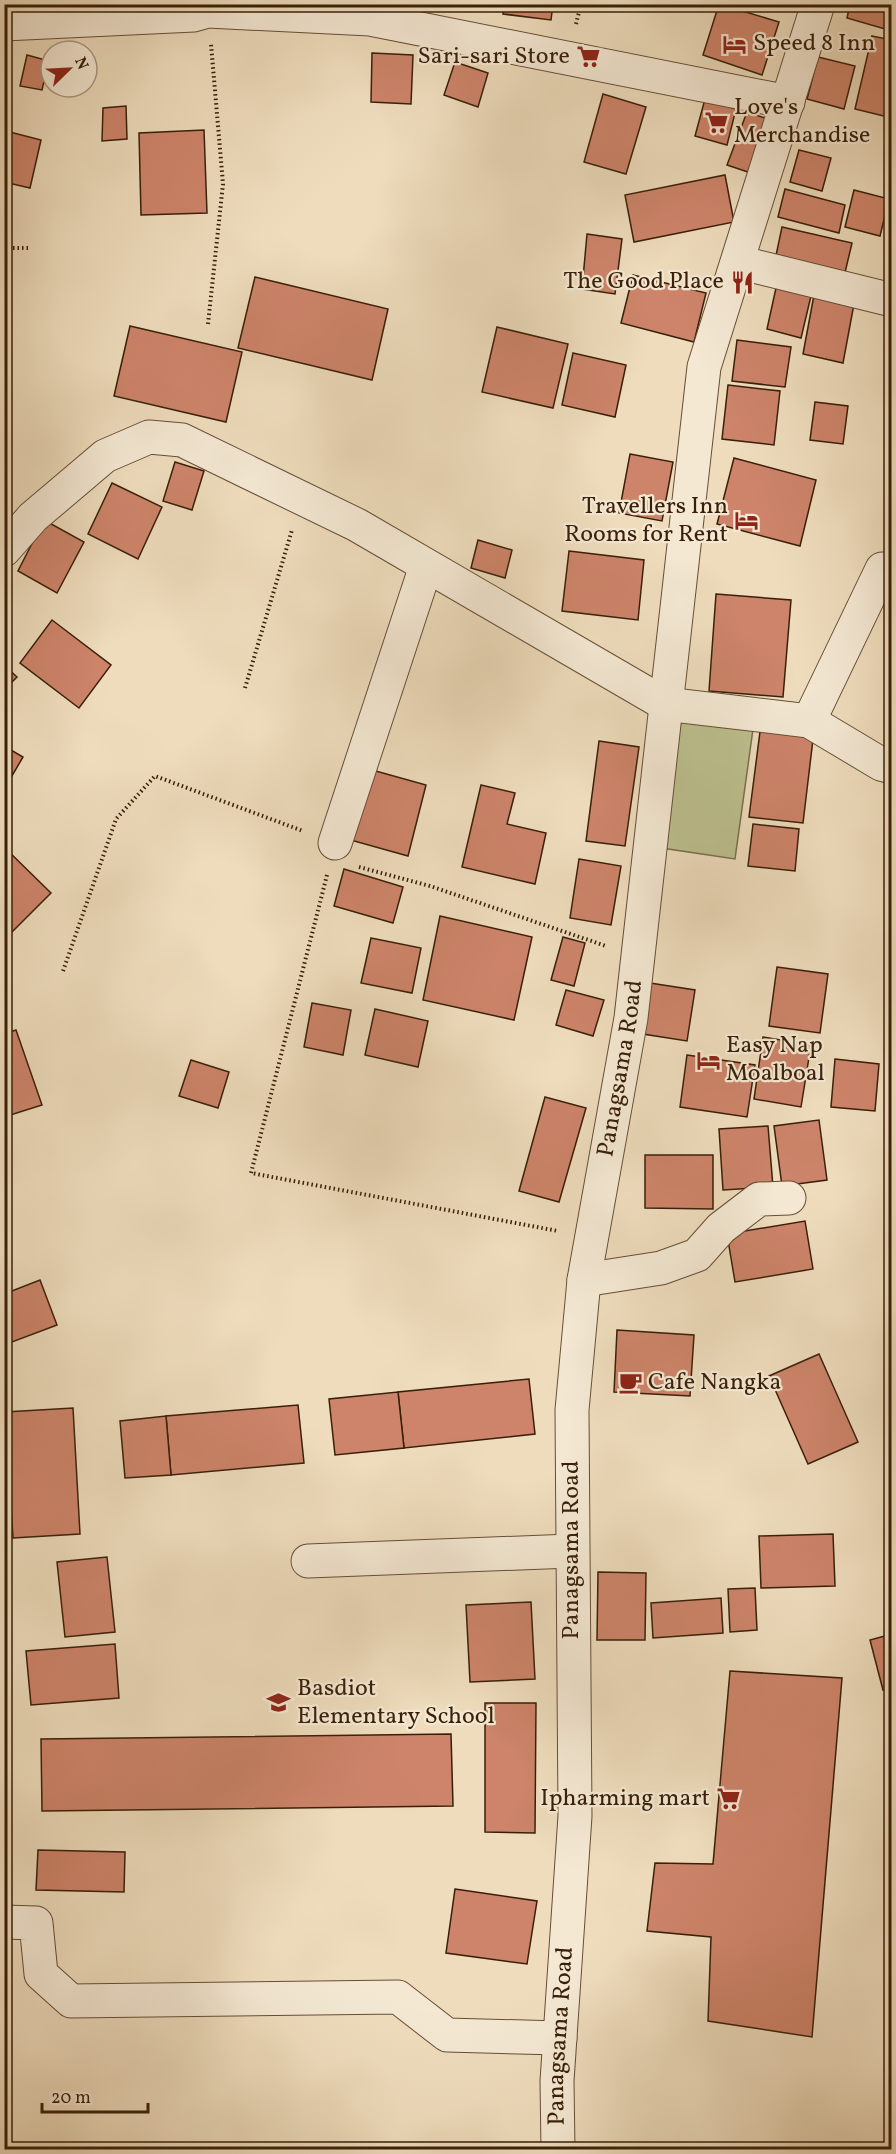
<svg xmlns="http://www.w3.org/2000/svg" width="896" height="2154" font-family="Vollkorn,serif">
<style>
.green{fill:#bcbf8e;stroke:#7a6f4c;stroke-width:1.5}
.building{fill:#cd846a;stroke:#391f09;stroke-width:1.5}
.lines{fill:none;stroke-linecap:round;stroke-linejoin:round}
.minor-casing{stroke:#664e36;stroke-width:35}
.path{stroke:#391f09;stroke-width:4;stroke-dasharray:1.5 3;stroke-linecap:butt}
.minor{stroke:#f4e8d3;stroke-width:33}
.labels{text-anchor:middle;dominant-baseline:central;stroke-width:4.5;stroke-linejoin:round;paint-order:stroke}
.poi-label{font-size:24px;fill:#391f09;stroke:#f4e8d3;text-anchor:start}
.street-label{font-size:24px;fill:#391f09;stroke:#f4e8d3}
</style>
<rect width="100%" height="100%" fill="#eedcbc"/>
<filter id="stains"><feTurbulence type="fractalNoise" baseFrequency=".00333" numOctaves="4"/><feColorMatrix values="0 0 0 0 .2 0 0 0 0 .09 0 0 0 0 .02 0 0 0 .5 -.17"/></filter>
<radialGradient id="worn" r=".72"><stop offset=".6" stop-color="#630" stop-opacity="0"/><stop offset="1" stop-color="#630" stop-opacity=".3"/></radialGradient>
<path class="green" d="M675,710L754,722L735,859L655,847Z"/>
<g class="building">
<path d="M504,4H553L551,20L503,14Z"/>
<path d="M719,4L779,22L762,75L703,55Z"/>
<path d="M850,4H892V31L847,18Z"/>
<path d="M872,36L892,40V118L855,109Z"/>
<path d="M372,53L413,55L411,104L371,102Z"/>
<path d="M27,55L49,61L42,90L20,86Z"/>
<path d="M818,57L855,66L844,109L807,99Z"/>
<path d="M455,62L488,73L478,107L444,95Z"/>
<path d="M603,94L646,107L626,174L584,162Z"/>
<path d="M705,99L736,109L727,145L695,136Z"/>
<path d="M126,106L127,139L102,141L103,108Z"/>
<path d="M747,112L768,119L748,172L727,165Z"/>
<path d="M204,130L207,213L141,215L139,133Z"/>
<path d="M6,131L41,140L30,188L4,182Z"/>
<path d="M799,150L831,158L822,191L790,182Z"/>
<path d="M725,175L734,222L634,242L625,195Z"/>
<path d="M785,189L845,205L839,233L778,217Z"/>
<path d="M854,190L889,199L880,236L845,227Z"/>
<path d="M782,227L852,243L843,281L774,265Z"/>
<path d="M587,234L622,239L615,294L582,289Z"/>
<path d="M633,275L706,293L694,342L621,323Z"/>
<path d="M255,277L388,309L372,380L238,348Z"/>
<path d="M776,288L811,296L801,338L767,329Z"/>
<path d="M814,295L854,304L843,363L803,354Z"/>
<path d="M130,326L242,352L226,422L114,396Z"/>
<path d="M497,327L568,344L553,408L482,392Z"/>
<path d="M737,340L791,347L785,387L732,381Z"/>
<path d="M573,353L626,365L615,417L562,405Z"/>
<path d="M728,385L780,391L774,445L722,439Z"/>
<path d="M815,402L848,406L843,444L810,440Z"/>
<path d="M630,454L673,462L662,521L619,513Z"/>
<path d="M734,458L816,480L800,546L717,524Z"/>
<path d="M175,462L204,471L192,510L163,501Z"/>
<path d="M112,483L162,507L138,559L88,534Z"/>
<path d="M44,520L84,542L57,593L18,571Z"/>
<path d="M478,540L512,550L505,578L471,568Z"/>
<path d="M569,551L644,560L638,620L562,611Z"/>
<path d="M716,594L791,600L783,697L709,691Z"/>
<path d="M52,620L111,665L79,708L20,663Z"/>
<path d="M4,665L17,677L4,690Z"/>
<path d="M761,724L814,731L803,823L749,817Z"/>
<path d="M599,741L639,747L625,846L586,841Z"/>
<path d="M4,746L23,757L9,781L4,779Z"/>
<path d="M365,768L426,785L408,856L347,839Z"/>
<path d="M481,785L515,793L507,824L546,833L535,884L462,867Z"/>
<path d="M753,824L799,829L795,871L748,866Z"/>
<path d="M4,847L51,893L4,940Z"/>
<path d="M579,859L621,866L611,925L570,918Z"/>
<path d="M344,869L403,887L393,923L334,906Z"/>
<path d="M440,916L532,937L514,1020L423,1000Z"/>
<path d="M563,937L585,943L574,986L551,980Z"/>
<path d="M371,938L421,948L412,993L361,983Z"/>
<path d="M777,967L828,974L820,1033L769,1026Z"/>
<path d="M650,983L695,990L687,1041L643,1034Z"/>
<path d="M566,990L604,1000L593,1036L556,1025Z"/>
<path d="M312,1003L351,1010L343,1055L304,1047Z"/>
<path d="M375,1009L428,1021L418,1067L365,1055Z"/>
<path d="M16,1030L42,1105L4,1117V1034Z"/>
<path d="M763,1037L811,1045L801,1107L754,1099Z"/>
<path d="M687,1055L755,1065L747,1117L680,1107Z"/>
<path d="M835,1059L879,1064L875,1111L831,1107Z"/>
<path d="M191,1060L229,1072L218,1108L179,1096Z"/>
<path d="M545,1097L586,1108L559,1202L519,1191Z"/>
<path d="M819,1120L827,1180L782,1186L774,1126Z"/>
<path d="M768,1126L773,1187L723,1190L719,1129Z"/>
<path d="M645,1155H713V1209L645,1208Z"/>
<path d="M805,1221L813,1269L735,1282L727,1234Z"/>
<path d="M40,1280L57,1325L4,1345V1294Z"/>
<path d="M617,1330L694,1335L690,1396L614,1392Z"/>
<path d="M819,1354L858,1442L808,1464L769,1376Z"/>
<path d="M529,1379L535,1434L404,1448L398,1392Z"/>
<path d="M398,1392L404,1448L335,1455L329,1399Z"/>
<path d="M298,1405L304,1463L171,1475L166,1416Z"/>
<path d="M73,1408L80,1534L13,1538L5,1412Z"/>
<path d="M166,1416L171,1475L125,1478L120,1421Z"/>
<path d="M833,1534L835,1586L761,1588L759,1536Z"/>
<path d="M107,1557L115,1632L65,1637L57,1562Z"/>
<path d="M598,1572L646,1573L645,1640H597Z"/>
<path d="M755,1588L757,1630L730,1632L728,1589Z"/>
<path d="M721,1598L723,1633L653,1638L651,1603Z"/>
<path d="M531,1602L535,1679L470,1682L466,1605Z"/>
<path d="M892,1634V1688L883,1690L870,1640Z"/>
<path d="M115,1644L119,1698L31,1705L26,1651Z"/>
<path d="M730,1671L842,1678L812,2037L708,2021L711,1937L647,1931L655,1863L713,1864Z"/>
<path d="M485,1703H536L535,1833L485,1832Z"/>
<path d="M451,1734L453,1806L42,1811L41,1739Z"/>
<path d="M38,1850L125,1852L124,1892L36,1890Z"/>
<path d="M455,1889L537,1901L527,1964L446,1953Z"/>
<path d="M517,2145V2150H432V2146Z"/>
</g>
<g class="lines">
<defs>
<g id="minor">
<path d="M4,24L194,15L208,11L370,19L788,102"/>
<path d="M738,262L892,300"/>
<path d="M4,550L33,517L105,456L149,437L182,440L357,525L665,704L809,721L881,764L892,767"/>
<path d="M809,721L882,569"/>
<path d="M335,843L426,566"/>
<path d="M584,1280L661,1268L697,1255L721,1228L759,1199L789,1198"/>
<path d="M308,1561L571,1551"/>
<path d="M4,1922L36,1923L41,1974L71,2001L398,1997L447,2035L560,2038"/>
<path id="s1" d="M558,2150L557,2081L575,1816L572,1410L584,1280L631,1018L704,367L818,4"/>
</g>
</defs>
<use href="#minor" class="minor-casing"/>
<g class="path">
<path d="M576,24L581,4"/>
<path d="M4,248H28"/>
<path d="M208,324L223,184L211,44"/>
<path d="M245,688L292,530"/>
<path d="M359,867L430,886L606,946"/>
<path d="M327,875L251,1173L558,1231"/>
<path d="M63,971L116,819L155,776L303,831"/>
</g>
<use href="#minor" class="minor"/>
</g>
<defs>
<symbol id="hotel-bare" viewBox="-9 -9 18 18"><path d="M-6-4.5h1.5V1H6V5H4.5V3h-9V5H-6ZM-4 0a1.8 1.8 0 1 1 3.6 0ZM.5 0V-2.5h3Q6-2.5 6 0Z" fill="#8f2418" stroke="#f4e8d3" stroke-width="2.5" paint-order="stroke"/></symbol>
<symbol id="supermarket-bare" viewBox="-9 -9 18 18"><path d="M-6-5.5h2.5l.6 2H6L4.5 2H-2.5L-4.4-4H-6ZM-1.5 3.2a1.3 1.3 0 1 0 .1 0ZM3 3.2a1.3 1.3 0 1 0 .1 0Z" fill="#8f2418" stroke="#f4e8d3" stroke-width="2.5" paint-order="stroke"/></symbol>
<symbol id="restaurant-bare" viewBox="-9 -9 18 18"><path d="M-5-6h1v4h1v-4h1v4h1v-4h1v5L-1.5 .5V6h-2V.5L-5-1ZM5-6V6H3V1.5H1.5Q1.5-4 5-6Z" fill="#8f2418" stroke="#f4e8d3" stroke-width="2.5" paint-order="stroke"/></symbol>
<symbol id="cafe-bare" viewBox="-9 -9 18 18"><path d="M-5.5-4.5H6V0H3Q3 3.5 0 3.5H-2.5Q-5.5 3.5-5.5 0ZM3-3.2v2h1.7v-2ZM-6 4.5H4V6H-6Z" fill="#8f2418" stroke="#f4e8d3" stroke-width="2.5" paint-order="stroke"/></symbol>
<symbol id="school-bare" viewBox="-9 -9 18 18"><path d="M0-5L7-2L0 1L-7-2ZM-4 1L0 2.5L4 1V4Q0 6-4 4Z" fill="#8f2418" stroke="#f4e8d3" stroke-width="2.5" paint-order="stroke"/></symbol>
</defs>
<g fill-rule="evenodd">
<use href="#hotel-bare" x="718" y="28" width="33" height="33"/>
<use href="#supermarket-bare" x="572" y="40" width="33" height="33"/>
<use href="#supermarket-bare" x="700" y="106" width="33" height="33"/>
<use href="#restaurant-bare" x="726" y="266" width="33" height="33"/>
<use href="#hotel-bare" x="730" y="504" width="33" height="33"/>
<use href="#hotel-bare" x="692" y="1044" width="33" height="33"/>
<use href="#cafe-bare" x="614" y="1366" width="33" height="33"/>
<use href="#school-bare" x="262" y="1686" width="33" height="33"/>
<use href="#supermarket-bare" x="712" y="1782" width="33" height="33"/>
</g>
<g class="labels">
<g class="poi-label">
<text x="753" y="44">Speed 8 Inn</text>
<text x="570" y="57" text-anchor="end">Sari-sari Store</text>
<text x="734" y="108">Love's<tspan x="734" dy="28">Merchandise</tspan></text>
<text x="724" y="282" text-anchor="end">The Good Place</text>
<text x="728" y="507" text-anchor="end">Travellers Inn<tspan x="728" dy="28">Rooms for Rent</tspan></text>
<text x="726" y="1046">Easy Nap<tspan x="726" dy="28">Moalboal</tspan></text>
<text x="648" y="1383">Cafe Nangka</text>
<text x="297" y="1689">Basdiot<tspan x="297" dy="28">Elementary School</tspan></text>
<text x="710" y="1799" text-anchor="end">Ipharming mart</text>
</g>
<g class="street-label">
<text stroke="none"><textPath href="#s1" startOffset="1086">Panagsama Road</textPath></text>
<text transform="translate(572 1550) rotate(-90)">Panagsama Road</text>
<text stroke="none"><textPath href="#s1" startOffset="114">Panagsama Road</textPath></text>
</g>
</g>
<rect width="896" height="2154" fill="none" stroke="#eedcbc" stroke-width="24"/>
<rect x="6" y="6" width="884" height="2142" fill="none" stroke="#391f09" stroke-width="3"/>
<rect x="12" y="12" width="872" height="2130" fill="none" stroke="#391f09" stroke-width="1.5"/>
<g transform="translate(69 69) rotate(66)"><circle r="28" fill="#f4e8d3" stroke="#a99882" stroke-width="1.5"/>
<path d="M0-4.5L10 22L0 15L-10 22Z" fill="#8f2418"/>
<text y="-9" font-size="16" font-weight="bold" text-anchor="middle" fill="#391f09">N</text>
</g>
<path d="M42 2103v9h106v-9" fill="none" stroke="#391f09" stroke-width="3"/>
<text x="51" y="2103" font-size="18" fill="#391f09" stroke="#f4e8d3" stroke-width="4.5" paint-order="stroke">20 m</text>
<rect width="100%" height="100%" filter="url(#stains)"/>
<rect width="100%" height="100%" fill="url(#worn)"/>
</svg>
